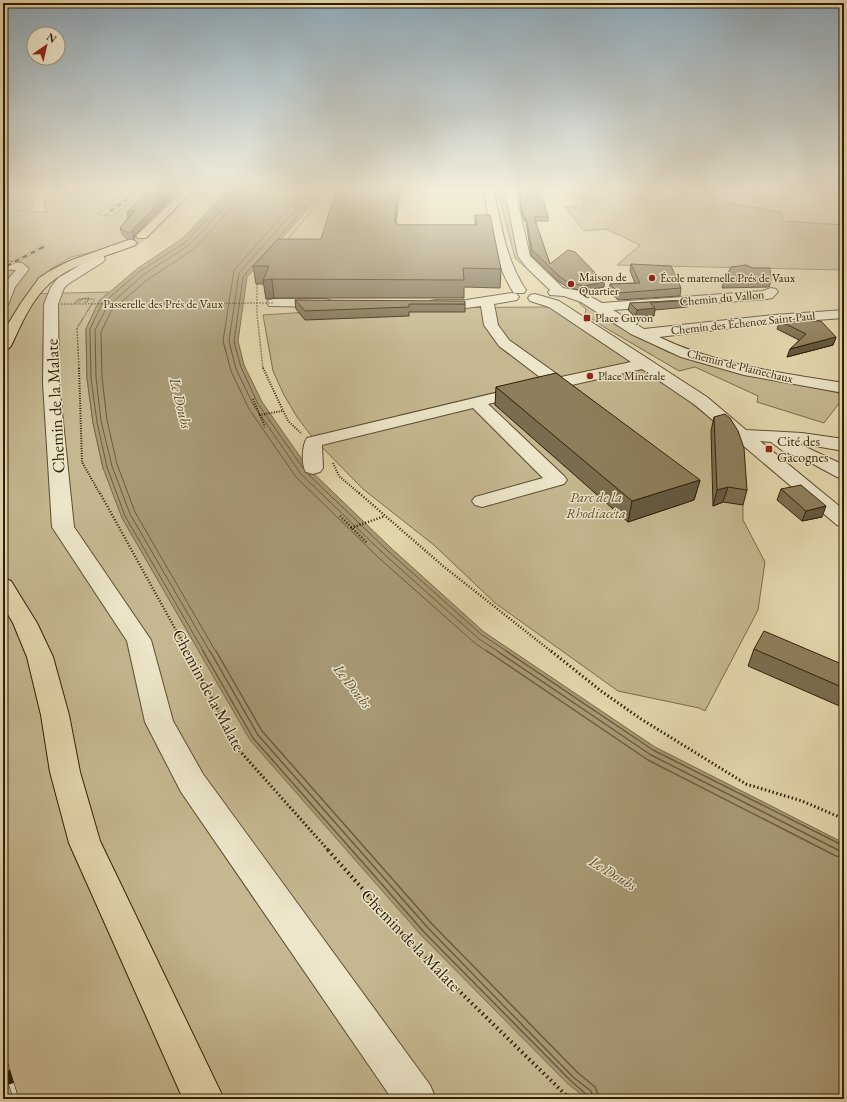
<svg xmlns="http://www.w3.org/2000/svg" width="847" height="1102" font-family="'EB Garamond',serif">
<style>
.green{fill:#c5b890;stroke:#7a6b4a}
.water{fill:#a79974;stroke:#776848}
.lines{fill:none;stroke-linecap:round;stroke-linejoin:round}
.shore-far1{stroke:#6c5c3c;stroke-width:1}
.shore{stroke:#6c5c3c;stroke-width:1.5}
.major-tunnel{stroke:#c0b38b;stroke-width:12;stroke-dasharray:12 5.5;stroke-linecap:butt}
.minor-casing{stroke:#5d4c2f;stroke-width:2}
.major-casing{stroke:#301e05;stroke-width:2}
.path-far4{stroke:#301e05;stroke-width:1.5;stroke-dasharray:0.5 1;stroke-linecap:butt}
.path-far3{stroke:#301e05;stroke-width:2;stroke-dasharray:1 1.5;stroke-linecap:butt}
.path-far2{stroke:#301e05;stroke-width:2.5;stroke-dasharray:1 2;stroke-linecap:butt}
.path-far1{stroke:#301e05;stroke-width:3;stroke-dasharray:1.5 2.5;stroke-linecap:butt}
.path{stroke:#301e05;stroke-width:4;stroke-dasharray:1.5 3.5;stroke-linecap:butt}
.minor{fill:#ede6ca;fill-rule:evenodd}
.major{fill:#e4d8ad;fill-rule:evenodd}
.rail-far1-casing{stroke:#301e05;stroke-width:2.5}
.rail-casing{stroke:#301e05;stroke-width:6}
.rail-far1{stroke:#ede6ca;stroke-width:1.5;stroke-dasharray:4.5;stroke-linecap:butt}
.rail{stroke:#ede6ca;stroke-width:5;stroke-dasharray:14;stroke-linecap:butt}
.path-bridge{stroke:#301e05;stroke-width:1.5;stroke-dasharray:0.5 1;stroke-linecap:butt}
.wall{fill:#7a6d4f;stroke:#301e05}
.shaded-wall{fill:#635940;stroke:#301e05}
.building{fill:#8e7f5c;stroke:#301e05}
.poi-dot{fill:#8f2418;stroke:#ede6ca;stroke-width:1.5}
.labels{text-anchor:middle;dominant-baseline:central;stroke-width:3;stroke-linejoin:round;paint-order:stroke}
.far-poi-label{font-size:12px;fill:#301e05;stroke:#ede6ca;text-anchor:start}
.far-street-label{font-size:12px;fill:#301e05;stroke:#ede6ca}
.poi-label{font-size:14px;fill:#301e05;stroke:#ede6ca;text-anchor:start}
.park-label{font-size:14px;font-style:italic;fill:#5d4c2f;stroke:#ede6ca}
.water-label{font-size:15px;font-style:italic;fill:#5a492c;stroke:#ede6ca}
.near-street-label{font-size:17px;fill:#301e05;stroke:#ede6ca}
</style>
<rect width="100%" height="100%" fill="#e4d8ad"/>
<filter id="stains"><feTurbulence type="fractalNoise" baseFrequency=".005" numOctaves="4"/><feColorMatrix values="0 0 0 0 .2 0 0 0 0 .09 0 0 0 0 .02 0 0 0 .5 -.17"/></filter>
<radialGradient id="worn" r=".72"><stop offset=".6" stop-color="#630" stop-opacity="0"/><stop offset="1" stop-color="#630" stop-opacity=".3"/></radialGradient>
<g class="green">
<path d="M3,191H39L35,195L36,197L29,212H48L44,208L46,193L47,191H134L124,200L98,214L111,216L143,194L153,193L126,220L127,227L134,238L133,240L99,251L71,257L52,268L27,294L109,292L99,301L86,329L87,378L93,423L103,468L590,1099H3Z"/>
<path d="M498,191H508L506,198L518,251L526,268L515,258Z"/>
<path d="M568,191H718L707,192L727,203L781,212L783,221L844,225V270L617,265L640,245L606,229L584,231L565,207L583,206V199L580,194Z"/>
<path d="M585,302L593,307L610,322L668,352L729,370L844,394V397L824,423L757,402L758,396L695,367L679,371L604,327L585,314L586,309L579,303Z"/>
<path d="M550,307L686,399L722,428L743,505V520L765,562L758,610L705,711L699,708L618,691L495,603L434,545L363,489L313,438L297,417L284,395L273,371L263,315L369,308Z"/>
</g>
<path class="water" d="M227,191H324L247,277L238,341L244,365L262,402L308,468L391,548L484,632L655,747L844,843V1099H587L567,1083L421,935L250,740L122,518L103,468L93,423L87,378L86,329L99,301L138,268L183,238Z"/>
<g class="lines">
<g class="shore-far1">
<path d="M305,191L234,270L223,341L231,371L249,409L296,477L380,559L476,644L488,652"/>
<path d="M312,191L239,273L229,341L236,369L254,406L301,474L385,555L479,639L499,652"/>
<path d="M278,238L319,191"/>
<path d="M252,266L243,277L234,342L241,367L258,404L303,468"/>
<path d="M308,474L388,551L482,635L508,652"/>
<path d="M204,652L125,516L107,467L97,422L91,378L90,329L102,304L140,271L186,242L229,195L230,191"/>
<path d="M210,652L130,514L112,466L101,421L96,377L95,330L107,307L143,275L189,245L233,198L235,191"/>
<path d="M216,652L135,512L117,464L107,420L102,377L101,332L111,311L147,280L194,249L237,202L241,191"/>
</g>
<g class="shore">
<path d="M203,651L253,738L424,932L570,1080L587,1095L589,1099"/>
<path d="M210,651L258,735L428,928L573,1077L591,1091L594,1099"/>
<path d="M216,651L262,731L432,924L577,1072L595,1087L600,1099"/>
<path d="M487,651L648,760L836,856L844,857"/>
<path d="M497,651L651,755L838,850L844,851"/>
<path d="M506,651L653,750L844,846"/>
</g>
<path class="major-tunnel" d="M131,243L142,236"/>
<defs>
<g id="minor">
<path d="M484,191H494C501,224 506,261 526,290L524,293H514C494,264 490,225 484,191Z"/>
<path d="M507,191H517L516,195L530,256L563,288L580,291L602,303L763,291L771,288L776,289L778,292L772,298L767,299L613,310L644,329L774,315L844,310V318L774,323L659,337C717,365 781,373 844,383V393L744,375L681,357L631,334L581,302L564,296L550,295L548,292L550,290L527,268L518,256L506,195Z"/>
<path d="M98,252L102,253L105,259L103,262L68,284L64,288L58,304L59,383L74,527L151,640L173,721L203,774L430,1085L436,1099H392L181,792L145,722L127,641L52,527L43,383L44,304L51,287L58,278L92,258L94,253Z"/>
<path d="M3,261L22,263L29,269L15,287L8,305L3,306V285L16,270L3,269Z"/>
<path d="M512,293L517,294L519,297L517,300L494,304L498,325L509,340L561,377L631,362L549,307L530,301L528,298L530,295L535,294L559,301L707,397L746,430L802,433L844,439V451L797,443L844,465V479L837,477L813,464L783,451L771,442L760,441L844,510V527L837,525L695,405L642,369L488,404L564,476L567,480L564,484L482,507L475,505L472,501L475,497L543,478L473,408L322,445L323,468L320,472L313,474L306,472C301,465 302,445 307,438L545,381L499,346L484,325L481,306L466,308H435L430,307L428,304L430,301L435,300H466Z"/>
<path d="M274,299H325L330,300L332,303L330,306L325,307L269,306L267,303L269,300Z"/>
</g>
<g id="major">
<path d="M183,191H193L146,238H138L136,236L138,234Z"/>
<path d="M131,239L135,241L137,243L135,245C107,257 72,263 49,284C31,300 21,325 11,346L8,349L3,351V332L21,303L39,278L48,272L69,261Z"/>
<path d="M3,578L11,581L37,623L53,657L69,715L80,772L100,841L224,1099H183L69,843L50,772L41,715L27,657L13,623L3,606Z"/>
</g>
</defs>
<use href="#minor" class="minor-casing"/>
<use href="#major" class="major-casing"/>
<g class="path-far4">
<path d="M3,193L28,195L30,197L28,200"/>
<path d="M29,200L36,191"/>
<path d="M3,209L18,210L23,212"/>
<path d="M287,240L328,191"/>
<path d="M257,281V314L263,369"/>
<path d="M79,302L82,299H94"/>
<path d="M79,369L77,328L95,299"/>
</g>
<g class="path-far3">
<path d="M79,368L82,462L100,494"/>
<path d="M263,368L288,421L302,434"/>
<path d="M253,399L265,427"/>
<path d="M259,415L282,411"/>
<path d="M333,463L339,476L360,494"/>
</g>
<g class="path-far2">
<path d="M100,493L188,652"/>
<path d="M359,493L443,566L552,652"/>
<path d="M340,516L367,543"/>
<path d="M351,528L385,516"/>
</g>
<g class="path-far1">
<path d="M187,651L239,750L329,851"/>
<path d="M551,651L601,691L641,719L746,784L802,801L844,819"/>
</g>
<path class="path" d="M328,850L414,947L570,1099"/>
<use href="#minor" class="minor"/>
<use href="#major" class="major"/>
<defs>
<g id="rail-far1">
<path d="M106,214L140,191"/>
<path d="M3,268L43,247"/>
</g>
<path id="rail" d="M3,1057L16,1099"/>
</defs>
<use href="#rail-far1" class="rail-far1-casing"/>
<use href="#rail" class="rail-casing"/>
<use href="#rail-far1" class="rail-far1"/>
<use href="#rail" class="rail"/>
<g class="path-bridge">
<path d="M75,303L79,299L89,298L87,302H84"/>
<path d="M61,304L274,303"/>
</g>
</g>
<g class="wall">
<path d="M150,191H179L135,235L134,239H127L122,234L120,228Z"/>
<path d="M520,191L548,217V221H535L550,264L604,282V287L583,291L567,287L558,281L531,255L526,221H524L521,210L519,195Z"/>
<path d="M831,191H844V200L836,199Z"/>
<path d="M475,215L501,269L500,288L464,287V298H274L266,299L264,284H256L253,266L321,239L396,222L397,225H475Z"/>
<path d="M631,264L681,288L680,296L618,300L609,291L610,284L635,283L630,271Z"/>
<path d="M771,280L769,287L722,288L724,281Z"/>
<path d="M295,300L465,304V312H409V316L305,320L296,309Z"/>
<path d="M689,300L687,307L655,310L654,316L635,317L628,310L630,303Z"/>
<path d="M780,321L836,337L833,345L787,357L799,340L777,329Z"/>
<path d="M496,387L700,480L694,500L628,522L495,405Z"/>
<path d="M714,417L747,490L743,505L723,502L713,506L711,431Z"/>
<path d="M781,489L822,517L802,521L777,500Z"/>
<path d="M754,649L844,665V708L748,666Z"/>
</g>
<g class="shaded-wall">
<path d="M172,191H179L135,235L134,239L132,232L134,228Z"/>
<path d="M398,191H400L394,239V222Z"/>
<path d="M135,211L128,218L127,212Z"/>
<path d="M272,279L274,298L266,299L263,280Z"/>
<path d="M604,282V287L583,291L584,286Z"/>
<path d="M655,308L654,316L635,317L637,310Z"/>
<path d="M836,337L833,345L787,357L790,349Z"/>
<path d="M700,480L694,500L628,522L632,501Z"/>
<path d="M728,487L723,502L713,506L717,490Z"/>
<path d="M826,506L822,517L802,521L806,511Z"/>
</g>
<g class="building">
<path d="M150,191H172L134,228L132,232H126L120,228L135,211L127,212Z"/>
<path d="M336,191H398L394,222H397V225H477L475,215H490L501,269L463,268L464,280L272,279L263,280L269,266H253L278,239H321Z"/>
<path d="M520,191H539L542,196L548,217H534L550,264L568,250L575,252L604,282L584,286L567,282L559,276L532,250L526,217H524L521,206Z"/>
<path d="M836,191H844V194H837Z"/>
<path d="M631,264L671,266L681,288L619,293L610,284L640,283Z"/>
<path d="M746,265L753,268H770L771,280L724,281L731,267Z"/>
<path d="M295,300L465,301V304H409V307L305,311Z"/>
<path d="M689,300L650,303L655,308L637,310L630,303Z"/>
<path d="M780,321H821L836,337L790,349L806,334Z"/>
<path d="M556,373L700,480L632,501L496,387Z"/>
<path d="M725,414L730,418L738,431L744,448L747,490L728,487L717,490L714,417Z"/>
<path d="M801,485L826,506L806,511L781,489Z"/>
<path d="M764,631L844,665V688L754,649Z"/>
</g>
<linearGradient id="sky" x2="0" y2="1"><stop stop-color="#8ea9ba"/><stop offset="0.55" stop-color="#f3edda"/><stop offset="1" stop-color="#f3edda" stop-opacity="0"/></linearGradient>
<rect width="847" height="345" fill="url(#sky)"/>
<g class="poi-dot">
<circle cx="652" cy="278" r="4"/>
<circle cx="571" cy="284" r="4"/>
<rect x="583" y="314" width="8" height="8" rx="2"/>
<circle cx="590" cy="376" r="4"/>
<rect x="765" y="445" width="8" height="8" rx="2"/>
</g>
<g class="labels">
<g class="far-poi-label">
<text x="579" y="277">Maison de<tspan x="579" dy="14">Quartier</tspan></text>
<text x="660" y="278">École maternelle Prés de Vaux</text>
<text x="595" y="318">Place Guyon</text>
<text x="598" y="376">Place Minérale</text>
</g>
<g class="far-street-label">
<text transform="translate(722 298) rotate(-5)">Chemin du Vallon</text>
<text x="163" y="304">Passerelle des Prés de Vaux</text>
<text transform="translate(743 323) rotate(-6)">Chemin des Échenoz Saint-Paul</text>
<text transform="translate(740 366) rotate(14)">Chemin de Plainechaux</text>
</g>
<g class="poi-label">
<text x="777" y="441">Cité des<tspan x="777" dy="16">Gacognes</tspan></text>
</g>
<g class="park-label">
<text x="596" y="497">Parc de la<tspan x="596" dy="16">Rhodiacéta</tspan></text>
</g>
<g class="water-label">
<text transform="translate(181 403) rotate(76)">Le Doubs</text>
<text transform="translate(353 686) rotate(52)">Le Doubs</text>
<text transform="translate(613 873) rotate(31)">Le Doubs</text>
</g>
<g class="near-street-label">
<text transform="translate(55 406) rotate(-93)">Chemin de la Malate</text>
<text transform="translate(209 690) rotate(62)">Chemin de la Malate</text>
<text transform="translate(411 940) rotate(46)">Chemin de la Malate</text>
</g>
</g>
<rect width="847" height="1102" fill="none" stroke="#e4d8ad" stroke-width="16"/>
<rect x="4" y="4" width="839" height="1094" fill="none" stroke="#301e05" stroke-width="2"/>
<rect x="8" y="8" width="831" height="1086" fill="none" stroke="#301e05"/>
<g transform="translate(46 46) rotate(34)"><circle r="19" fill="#ede6ca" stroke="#a1967b"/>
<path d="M0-3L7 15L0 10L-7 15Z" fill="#8f2418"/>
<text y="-6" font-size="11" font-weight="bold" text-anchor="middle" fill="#301e05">N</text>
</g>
<rect width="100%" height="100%" filter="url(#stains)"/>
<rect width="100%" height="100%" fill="url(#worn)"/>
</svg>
